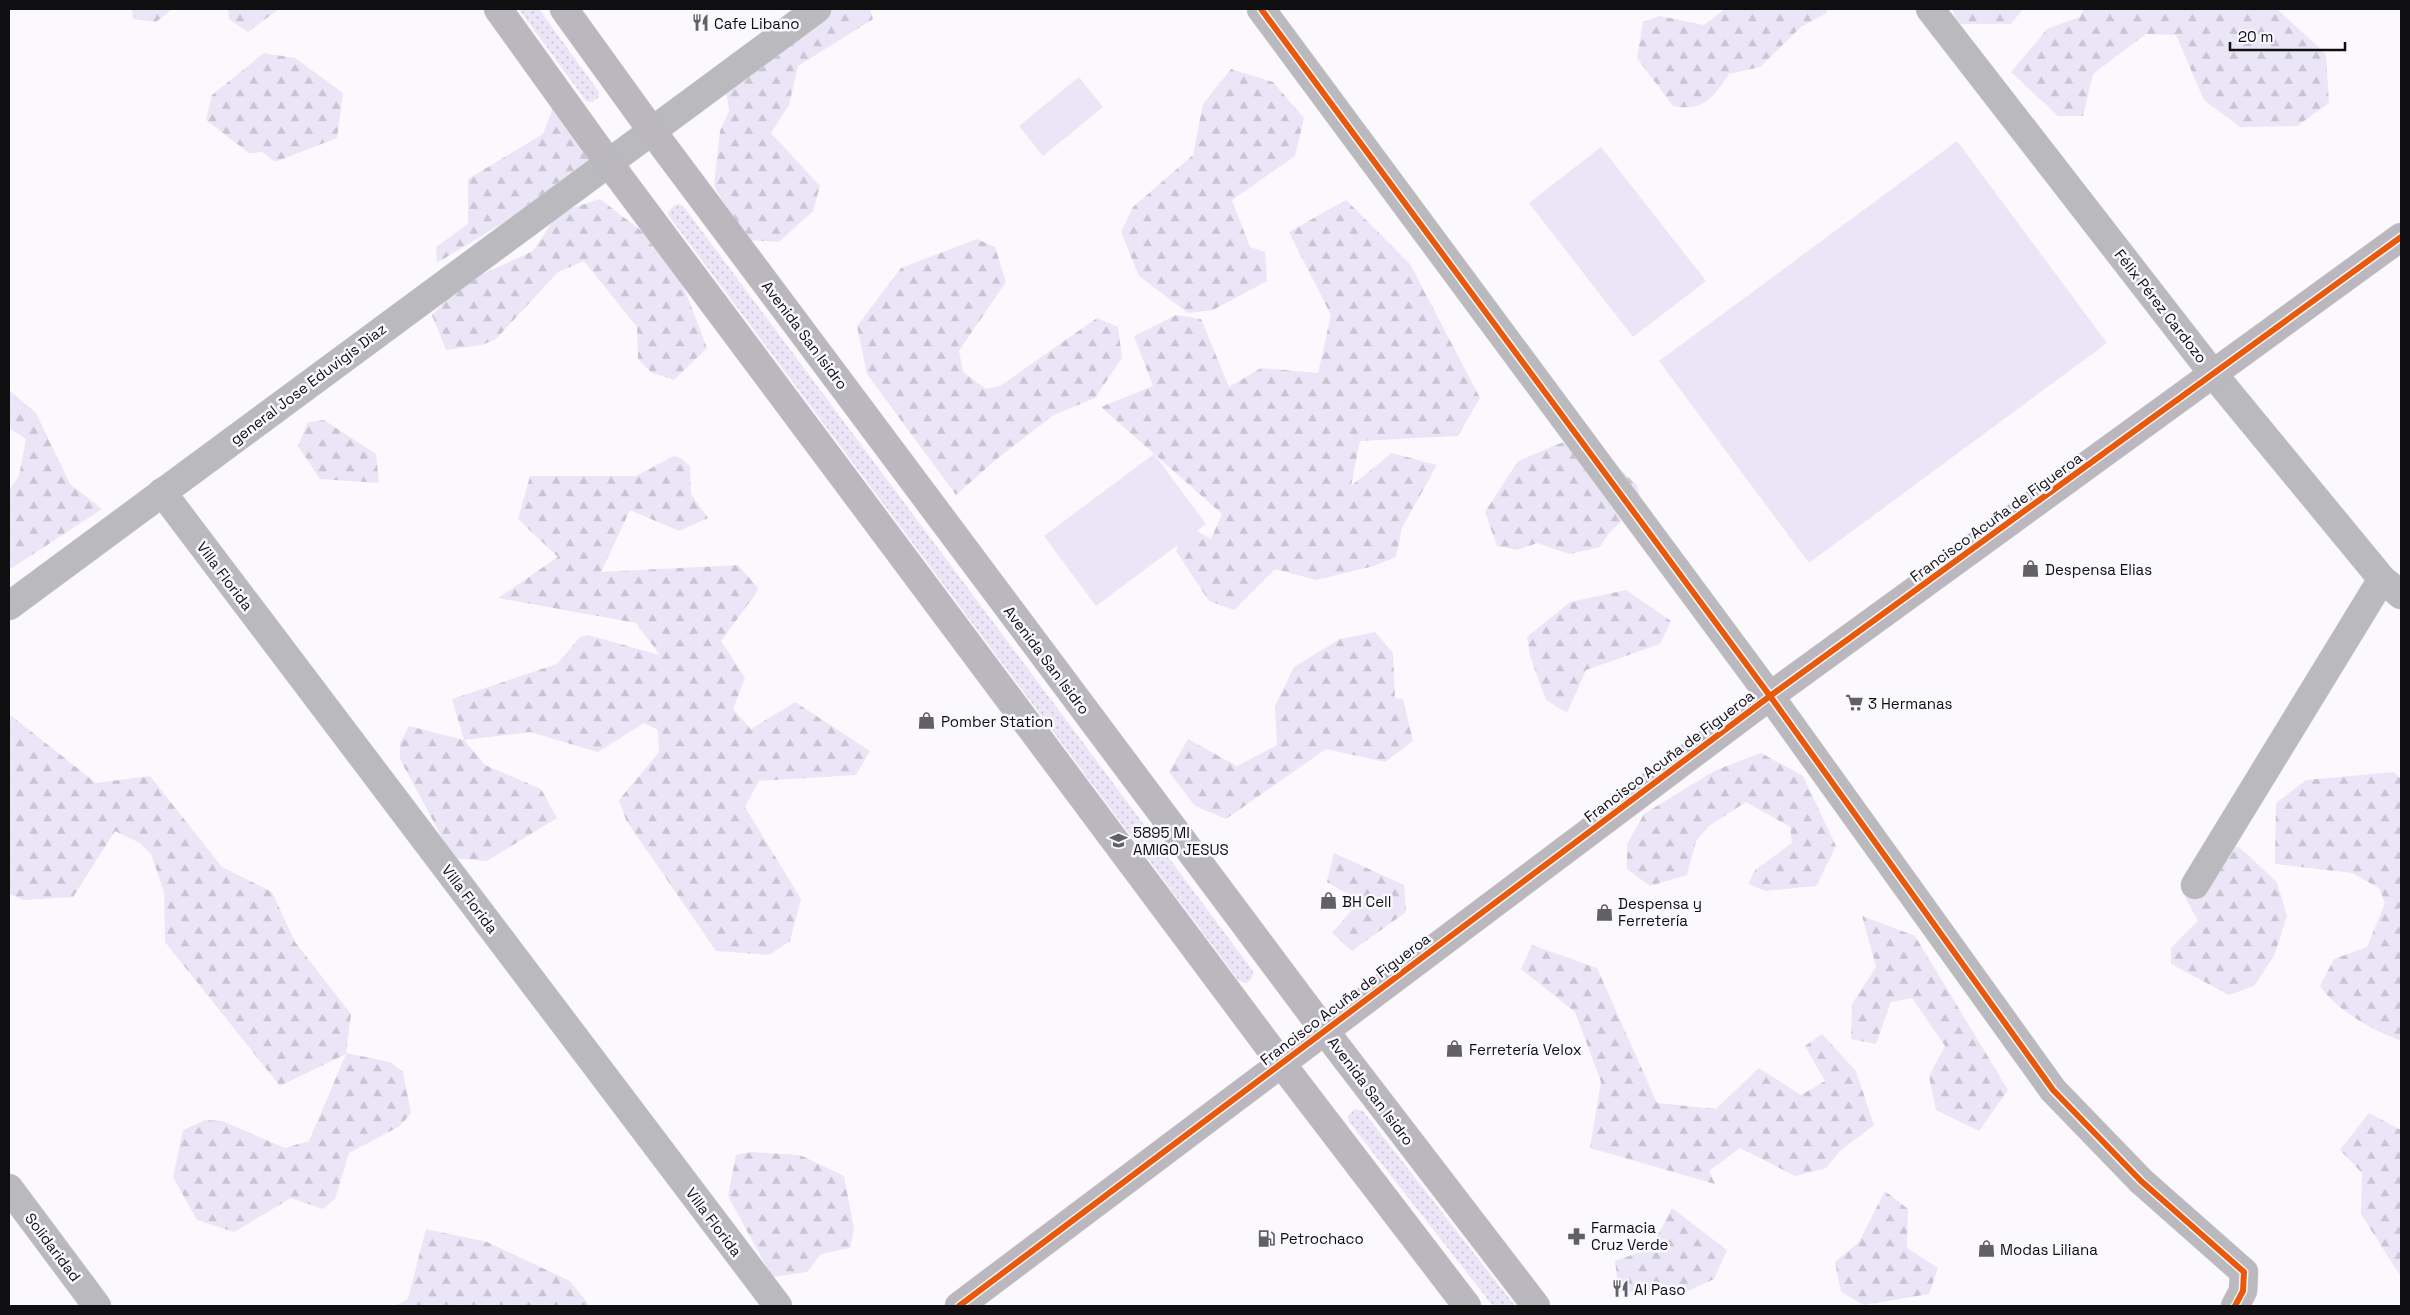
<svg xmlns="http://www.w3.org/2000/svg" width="2410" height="1315" font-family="'Space Grotesk',sans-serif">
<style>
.green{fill:url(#green-dots)}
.forest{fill:url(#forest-firs)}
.pitch{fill:#eae6f7}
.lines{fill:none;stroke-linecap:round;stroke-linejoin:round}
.street-casing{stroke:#d5d4d7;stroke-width:29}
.secondary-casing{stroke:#d5d4d7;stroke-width:29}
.street{stroke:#bab9be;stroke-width:28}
.secondary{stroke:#bab8be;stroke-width:28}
.cycleway-casing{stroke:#faf8ff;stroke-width:9}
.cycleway{stroke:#e8590c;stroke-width:6}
.labels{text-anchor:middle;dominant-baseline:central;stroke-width:5;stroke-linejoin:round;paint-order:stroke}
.poi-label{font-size:15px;fill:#0f0e11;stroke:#faf8ff;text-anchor:start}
.street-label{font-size:15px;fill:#0f0e11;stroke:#faf8ff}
</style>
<defs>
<pattern id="green-dots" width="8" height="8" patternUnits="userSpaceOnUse" patternTransform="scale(1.25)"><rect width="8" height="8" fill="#eae6f7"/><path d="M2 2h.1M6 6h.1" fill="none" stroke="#c8c4d3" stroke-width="1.8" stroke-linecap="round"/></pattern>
<pattern id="forest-firs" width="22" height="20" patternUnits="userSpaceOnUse" patternTransform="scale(1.25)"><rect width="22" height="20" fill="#eae6f7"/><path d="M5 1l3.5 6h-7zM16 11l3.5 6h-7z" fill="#c8c4d3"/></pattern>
</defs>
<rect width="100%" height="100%" fill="#fbf9fe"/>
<g class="green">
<path d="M519,9H539L599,92L598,98L592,102L586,101Z"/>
<path d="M679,204L684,207L1253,971L1252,978L1247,983L1239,981L669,216L668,212L675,205Z"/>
<path d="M1355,1109L1363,1111L1515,1306H1493L1349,1122L1348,1116Z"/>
</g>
<g class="forest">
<path d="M132,9H172L156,22L133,19Z"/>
<path d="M228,9H279L248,32L229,19Z"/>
<path d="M825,9H870L873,19L798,66L789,105L771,133L820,186L813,211L779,242L745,240L714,186L720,131L729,111L726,90Z"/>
<path d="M1725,9H1829L1825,14L1801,27L1760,67L1729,74C1714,97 1703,112 1673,106L1637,58L1643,22L1660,16L1704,25Z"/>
<path d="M1952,9H2023L2011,24H1957Z"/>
<path d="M2084,9H2277L2326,54L2329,103L2297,126L2240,127L2204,100L2176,35L2146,34L2093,74L2083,116H2058L2011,72L2047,29L2079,17Z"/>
<path d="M264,53L295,58L343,93L337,138L275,162L262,152L249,153L206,120L212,95Z"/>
<path d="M1231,69L1273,82L1304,118L1295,156L1232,200L1250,247L1265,252L1267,281L1213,310L1188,313L1139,276L1121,232L1133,207L1193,155L1203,104Z"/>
<path d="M556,100L585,135L590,162L578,177L437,263L436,247L468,224V179L543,134Z"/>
<path d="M600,199L671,254L707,348L674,380L652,373L638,359L637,327L584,261L558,272L496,339L482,345L446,350L432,315L457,289L470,280L533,251L555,218L569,209Z"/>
<path d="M1346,200L1410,264L1480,398L1458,436L1360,441L1351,486L1392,453L1437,465L1402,528L1396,557L1374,566L1316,580L1275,569L1234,610L1209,601L1176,551L1186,525L1211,539L1222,514L1101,407L1153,386L1134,336L1176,315L1201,319L1229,387L1261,368L1318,373L1331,315L1289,232Z"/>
<path d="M977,239L995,247L1006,282L959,351L963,372L986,389L1000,386L1097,318L1118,327L1122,358L1095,398L1054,415L999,457L956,495L867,374L857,326L901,268Z"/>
<path d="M9,390L36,413L70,484L102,509L9,570V490L19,476L26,439L9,428Z"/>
<path d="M324,420L376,454L379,483L320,479L298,446L308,422Z"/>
<path d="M1582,434L1637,485L1641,502L1609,533L1600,547L1570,554L1537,543L1517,550L1497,546L1485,512L1518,461Z"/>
<path d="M674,456L682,459L690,466L691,494L708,518L679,531L630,510L601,572L738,565L758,588L757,592L721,641L745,678L733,709L751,729L795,702L870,751L856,775L759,781L745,807L801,899L790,941L769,955L716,951L626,820L619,800L659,752L658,730L644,723L598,752L530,732L464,740L485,765L541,789L557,818L487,861L453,858L400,759V743L409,726L464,740L452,699L557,664L580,637L588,635L660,655L636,623L498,598L558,557L518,519L530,476H636Z"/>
<path d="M1626,590L1671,621L1660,644L1586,670L1567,713L1546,700L1530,656L1527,637L1570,602Z"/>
<path d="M1375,632L1393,653L1395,698L1403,699L1413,741L1385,762L1326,749L1226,819L1195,806L1169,772L1188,739L1237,766L1277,745L1275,706L1294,667L1340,639Z"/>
<path d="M9,714L96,783L150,776L222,867L272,892L295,942L351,1014L346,1053L390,1062L403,1072L411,1113L400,1126L349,1153L335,1199L323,1209L291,1198L234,1232L197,1220L173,1177L183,1130L205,1120L222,1121L285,1148L309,1141L346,1054L280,1086L165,942L164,892L151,854L140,843L115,831L73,897L24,900L9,894Z"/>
<path d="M1761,753L1803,776L1836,846L1816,886L1766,891L1748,884L1755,870L1792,843L1790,827L1746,802L1709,826L1696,841L1687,875L1650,886L1627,869V844L1644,814L1716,770Z"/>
<path d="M2394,772L2401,779V1041C2373,1030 2338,1012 2320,986L2334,959L2367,947L2385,903L2379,888L2352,873L2275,864L2276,803L2306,780Z"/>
<path d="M2210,846L2239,847L2277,882L2287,916L2274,956L2254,986L2229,995L2171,964V948L2198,921L2185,897Z"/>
<path d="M1334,853L1404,885L1406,912L1352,951L1332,933L1360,901L1327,882Z"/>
<path d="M1862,916L1915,936L2008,1090L1979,1131L1936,1110L1929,1076L1945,1046L1912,998L1891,1002L1876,1044L1851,1039L1852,1004L1876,967Z"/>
<path d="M1532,945L1597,968L1657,1103L1716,1109L1759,1068L1801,1095L1825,1081L1805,1046L1822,1034L1856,1071L1874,1125L1840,1151L1826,1168L1795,1176L1740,1148L1709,1171L1715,1184L1590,1148L1601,1082L1575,1012L1521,969Z"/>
<path d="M2369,1113L2401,1130V1277L2361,1214L2362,1173L2340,1150Z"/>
<path d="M751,1152L800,1155L844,1176L854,1229L850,1248L821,1254L807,1272L772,1277L728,1196L736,1155Z"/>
<path d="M1885,1191L1908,1209L1907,1248L1938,1268L1929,1294L1864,1305L1841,1292L1835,1262L1859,1242Z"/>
<path d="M1672,1208L1727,1250L1714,1279L1686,1292L1675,1290L1619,1292L1615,1261L1651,1248Z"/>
<path d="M426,1229L487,1242L570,1281L590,1306H395L408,1299Z"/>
</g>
<g class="pitch">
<path d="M1079,77L1103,107L1043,156L1019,126Z"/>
<path d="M1957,141L2107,343L1809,563L1659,361Z"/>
<path d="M1601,147L1706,281L1633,337L1529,203Z"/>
<path d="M1154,454L1206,524L1096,606L1044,536Z"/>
</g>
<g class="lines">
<defs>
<g id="street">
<path d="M1261,9L1770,696L2053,1090L2141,1181L2244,1272L2243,1291L2235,1306"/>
<path d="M1930,9L2214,375L2382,579L2401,595"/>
<path d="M162,492L778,1306"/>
<path d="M9,606L817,9"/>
<path d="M2195,885L2382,579"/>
<path d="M9,1188L97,1306"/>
</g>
<g id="secondary">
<path d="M498,9L608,162L1281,1063L1467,1306"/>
<path d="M564,9L652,131L1324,1030L1536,1306"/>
<path d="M959,1306L1770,696L2401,237"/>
</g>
</defs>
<use href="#street" class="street-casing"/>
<use href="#secondary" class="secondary-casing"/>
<use href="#street" class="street"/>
<use href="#secondary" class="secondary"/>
<defs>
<g id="cycleway">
<path d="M1261,9L1770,696L2053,1090L2141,1181L2244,1272L2243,1291L2235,1306"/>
<path d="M959,1306L1770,696L2401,237"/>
</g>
</defs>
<use href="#cycleway" class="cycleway-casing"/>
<use href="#cycleway" class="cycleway"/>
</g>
<defs>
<symbol id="restaurant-bare" viewBox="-9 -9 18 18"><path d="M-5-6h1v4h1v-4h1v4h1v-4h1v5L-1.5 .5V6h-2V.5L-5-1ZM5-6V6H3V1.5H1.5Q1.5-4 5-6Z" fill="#626064" stroke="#faf8ff" stroke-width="2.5" paint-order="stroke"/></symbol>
<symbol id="shop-bare" viewBox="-9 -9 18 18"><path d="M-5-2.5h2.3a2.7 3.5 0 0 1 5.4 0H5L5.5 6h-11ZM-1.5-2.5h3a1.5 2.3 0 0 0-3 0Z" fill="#626064" stroke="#faf8ff" stroke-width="2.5" paint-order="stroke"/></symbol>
<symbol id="supermarket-bare" viewBox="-9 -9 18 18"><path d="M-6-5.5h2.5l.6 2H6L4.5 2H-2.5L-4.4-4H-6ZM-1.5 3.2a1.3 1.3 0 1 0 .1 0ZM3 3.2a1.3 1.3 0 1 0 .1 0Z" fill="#626064" stroke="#faf8ff" stroke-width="2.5" paint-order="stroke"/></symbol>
<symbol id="school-bare" viewBox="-9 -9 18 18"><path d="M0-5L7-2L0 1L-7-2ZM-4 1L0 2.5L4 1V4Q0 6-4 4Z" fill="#626064" stroke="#faf8ff" stroke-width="2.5" paint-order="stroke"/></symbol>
<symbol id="pharmacy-bare" viewBox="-9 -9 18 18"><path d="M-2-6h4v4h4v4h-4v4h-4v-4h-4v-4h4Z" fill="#626064" stroke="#faf8ff" stroke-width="2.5" paint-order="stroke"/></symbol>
<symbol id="fuel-bare" viewBox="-9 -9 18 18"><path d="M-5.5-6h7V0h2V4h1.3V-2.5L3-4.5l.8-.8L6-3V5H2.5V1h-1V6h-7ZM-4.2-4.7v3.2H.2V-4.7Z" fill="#626064" stroke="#faf8ff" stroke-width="2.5" paint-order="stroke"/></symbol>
</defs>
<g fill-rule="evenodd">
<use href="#restaurant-bare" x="688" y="10" width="25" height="25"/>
<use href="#shop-bare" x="2018" y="556" width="25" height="25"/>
<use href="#supermarket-bare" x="1842" y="690" width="25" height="25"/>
<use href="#shop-bare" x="914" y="708" width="25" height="25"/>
<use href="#school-bare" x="1106" y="828" width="25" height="25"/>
<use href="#shop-bare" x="1316" y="888" width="25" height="25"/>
<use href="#shop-bare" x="1592" y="900" width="25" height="25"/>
<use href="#shop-bare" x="1442" y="1036" width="25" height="25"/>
<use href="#pharmacy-bare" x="1564" y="1224" width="25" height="25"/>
<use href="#fuel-bare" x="1254" y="1226" width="25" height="25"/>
<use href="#shop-bare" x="1974" y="1236" width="25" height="25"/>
<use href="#restaurant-bare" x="1608" y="1276" width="25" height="25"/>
</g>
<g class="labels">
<g class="poi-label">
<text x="714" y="23">Cafe Libano</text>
<text x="2045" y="569">Despensa Elias</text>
<text x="1868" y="703">3 Hermanas</text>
<text x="941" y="721">Pomber Station</text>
<text x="1133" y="832">5895 MI<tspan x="1133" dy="17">AMIGO JESUS</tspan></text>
<text x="1342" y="901">BH Cell</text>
<text x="1618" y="903">Despensa y<tspan x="1618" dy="17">Ferretería</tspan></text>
<text x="1469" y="1049">Ferretería Velox</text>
<text x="1591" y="1227">Farmacia<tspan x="1591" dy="17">Cruz Verde</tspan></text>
<text x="1280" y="1238">Petrochaco</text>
<text x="2000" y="1249">Modas Liliana</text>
<text x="1634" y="1289">Al Paso</text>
</g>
<g class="street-label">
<text transform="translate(2161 306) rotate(52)">Félix Pérez Cardozo</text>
<text transform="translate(805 335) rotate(53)">Avenida San Isidro</text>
<text transform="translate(308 384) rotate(-37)">general Jose Eduvigis Diaz</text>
<text transform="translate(1996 517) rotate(-36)">Francisco Acuña de Figueroa</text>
<text transform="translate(225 576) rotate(53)">Villa Florida</text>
<text transform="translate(1047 660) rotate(53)">Avenida San Isidro</text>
<text transform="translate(1669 756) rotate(-37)">Francisco Acuña de Figueroa</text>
<text transform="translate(470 899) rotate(53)">Villa Florida</text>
<text transform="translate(1345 999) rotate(-37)">Francisco Acuña de Figueroa</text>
<text transform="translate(1371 1091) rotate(53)">Avenida San Isidro</text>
<text transform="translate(714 1222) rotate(53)">Villa Florida</text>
<text transform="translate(53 1247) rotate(53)">Solidaridad</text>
</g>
</g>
<rect width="2410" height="1315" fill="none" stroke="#0f0e11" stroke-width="20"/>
<path d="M2230 42v8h115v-8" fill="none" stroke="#0f0e11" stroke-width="2.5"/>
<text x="2238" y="42" font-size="15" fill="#0f0e11" stroke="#faf8ff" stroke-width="4" paint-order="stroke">20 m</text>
</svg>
